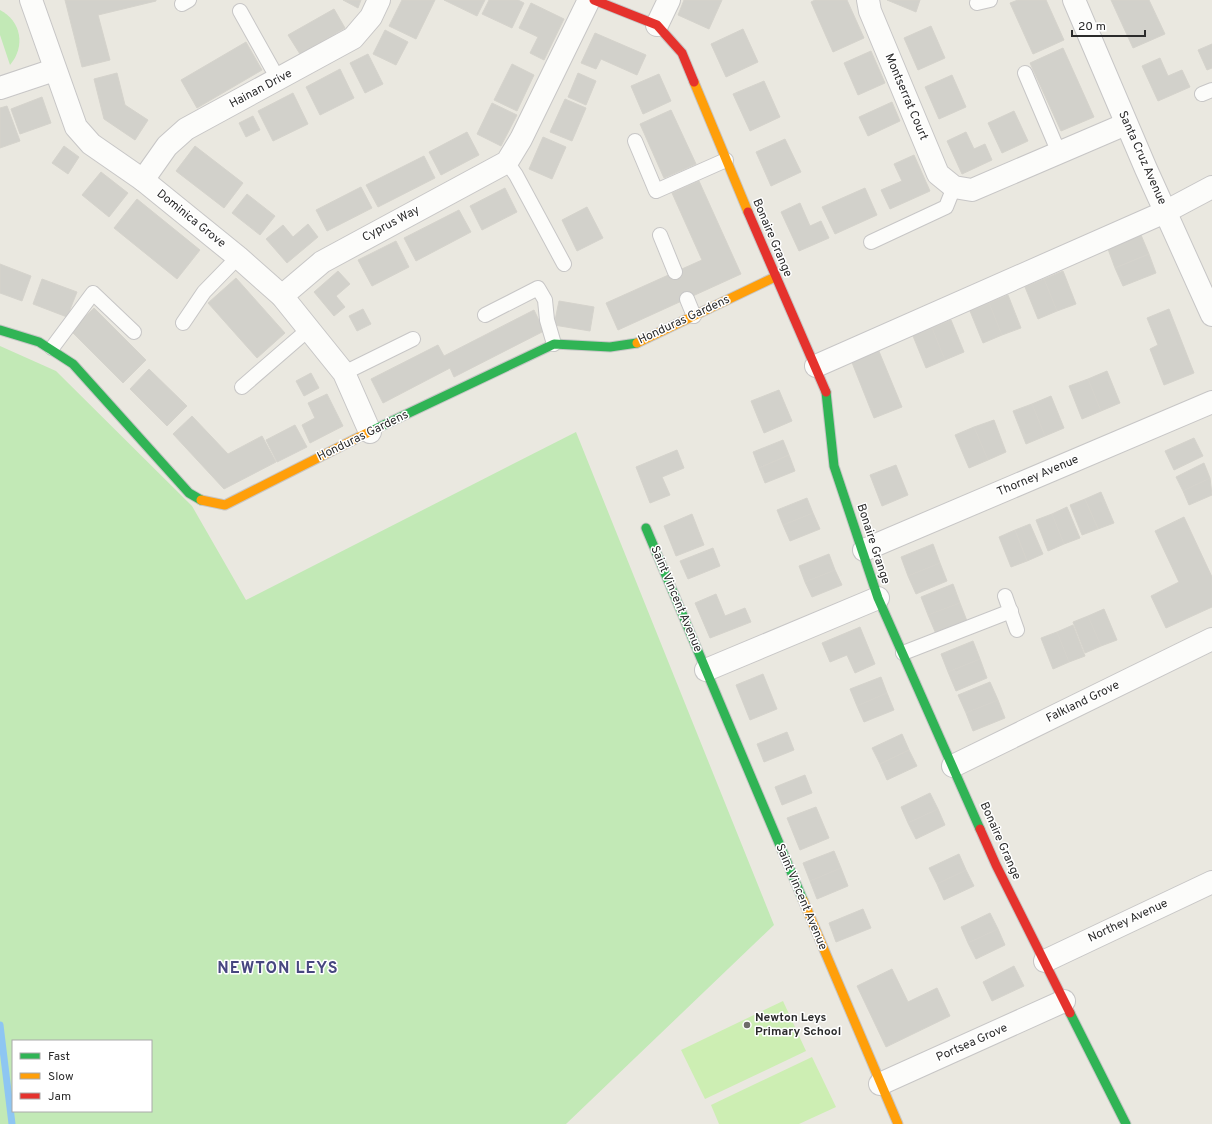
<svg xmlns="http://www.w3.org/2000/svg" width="1212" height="1124" font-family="Overpass,sans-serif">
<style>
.green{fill:#c2e9b6;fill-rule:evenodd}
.pitch{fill:#cdeeb3}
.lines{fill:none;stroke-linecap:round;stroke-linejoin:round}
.stream{stroke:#8ec6f2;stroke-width:7}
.building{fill:#d2d1cb;stroke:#d5d3cc}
.lane-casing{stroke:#c7c6c6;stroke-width:16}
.street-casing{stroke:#c7c6c6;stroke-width:24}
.fast-casing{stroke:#c7c6c6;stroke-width:11}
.slow-casing{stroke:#c7c6c6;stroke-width:11}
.jam-casing{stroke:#c7c6c6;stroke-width:11}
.lane{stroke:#fcfcfa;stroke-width:14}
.street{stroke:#fcfcfa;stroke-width:22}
.fast{stroke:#30b455;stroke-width:9}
.slow{stroke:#ff9f0a;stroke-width:9}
.jam{stroke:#e5322d;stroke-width:9}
.poi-dot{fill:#6e6d6a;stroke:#fff;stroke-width:1.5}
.labels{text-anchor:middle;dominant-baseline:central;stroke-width:3;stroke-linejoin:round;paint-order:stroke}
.street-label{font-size:12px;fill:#2b2b2b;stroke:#fff}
.poi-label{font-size:12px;font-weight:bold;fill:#2b2b2b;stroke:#fff;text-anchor:start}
.district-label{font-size:16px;font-weight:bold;letter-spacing:1px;fill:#474780;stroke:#fff}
</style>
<rect width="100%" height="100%" fill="#eae8e0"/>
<g class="green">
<path d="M0,10C21,21 26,46 10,65L0,35Z"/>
<path d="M0,346L56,371L192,506L246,600L576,432L774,925L566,1124H0ZM13,1041H151V1111H13Z"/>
</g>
<g class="pitch">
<path d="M783,1001L806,1051L705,1099L681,1050Z"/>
<path d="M812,1057L836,1107L799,1124H719L711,1105Z"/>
</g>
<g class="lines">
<path class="stream" d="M0,1025L12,1124"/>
</g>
<g class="building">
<path d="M65,0H156V1L98,15L110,60L82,67Z"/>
<path d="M343,0H361L358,8Z"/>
<path d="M402,0H435L416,39L389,26Z"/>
<path d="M444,0H485L477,16Z"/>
<path d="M489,0H518L524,3L512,28L482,14Z"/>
<path d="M684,0H722L709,29L678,15Z"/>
<path d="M815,0H847L864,38L833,52L811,2Z"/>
<path d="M887,0H920L916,12Z"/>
<path d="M1018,0H1046L1064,40L1033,54L1010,3Z"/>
<path d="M1111,0H1149L1165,34L1133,48Z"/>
<path d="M531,3L564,19L544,60L530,53L538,37L519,28Z"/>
<path d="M334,9L345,28L300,54L288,35Z"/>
<path d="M931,26L945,58L918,70L904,38Z"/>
<path d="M743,29L758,62L726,77L711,44Z"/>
<path d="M385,30L408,42L396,65L373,54Z"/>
<path d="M595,33L646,55L637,75L601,59L596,69L581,63Z"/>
<path d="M246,42L262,70L197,108L181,80Z"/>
<path d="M1212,44V68L1207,70L1198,50Z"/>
<path d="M1063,48L1094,117L1061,131L1030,63Z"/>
<path d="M871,51L885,83L858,95L844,63Z"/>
<path d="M368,54L383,84L365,93L350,63Z"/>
<path d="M1160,58L1168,76L1182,70L1190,87L1158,101L1142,66Z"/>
<path d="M512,64L534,75L517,111L494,100Z"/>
<path d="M340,69L354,98L320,115L306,87Z"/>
<path d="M117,73L125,105L148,120L135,140L104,119L94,79Z"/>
<path d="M578,73L596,81L586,105L568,97Z"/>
<path d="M659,74L671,101L643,114L631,86Z"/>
<path d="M952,75L966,107L939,119L925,87Z"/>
<path d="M764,81L780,117L750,131L733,94Z"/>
<path d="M293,93L308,124L273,141L258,111Z"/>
<path d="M42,97L51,123L20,134L11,109Z"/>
<path d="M565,99L586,108L572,141L550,132Z"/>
<path d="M892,102L900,121L868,136L859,117Z"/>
<path d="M492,103L517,115L501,146L477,134Z"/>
<path d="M7,106L20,141L0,148V108Z"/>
<path d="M671,110L696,164L664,178L640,124Z"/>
<path d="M1014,111L1028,141L1002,153L988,123Z"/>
<path d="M253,116L260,130L246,137L239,123Z"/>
<path d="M467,132L479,155L441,175L429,152Z"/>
<path d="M966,132L974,149L985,144L992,160L962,174L947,141Z"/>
<path d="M543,137L566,147L552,179L529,169Z"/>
<path d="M785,139L801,172L771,186L756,152Z"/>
<path d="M64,146L79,157L68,174L52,163Z"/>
<path d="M195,146L243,183L224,208L176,171Z"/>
<path d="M914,155L930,191L890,209L881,190L902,181L894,164Z"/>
<path d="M424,156L435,178L378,207L366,185Z"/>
<path d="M101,172L128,193L109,217L82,195Z"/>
<path d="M699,181L741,274L618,330L606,303L702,260L672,193Z"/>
<path d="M361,187L372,208L327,231L316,210Z"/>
<path d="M505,188L517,212L482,230L470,206Z"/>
<path d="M865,188L877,215L835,234L822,207Z"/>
<path d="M247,194L275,216L260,235L232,213Z"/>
<path d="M137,199L200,250L177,279L114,228Z"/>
<path d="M800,203L810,226L821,221L829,238L799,251L781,212Z"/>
<path d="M587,207L603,238L577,251L562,220Z"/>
<path d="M459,210L471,232L416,261L404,238Z"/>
<path d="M308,224L318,237L287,263L266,239L283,225L293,237Z"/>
<path d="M1141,235L1149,254L1115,268L1108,249Z"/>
<path d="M396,241L409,267L372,286L358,260Z"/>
<path d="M1149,254L1156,273L1123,286L1115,268Z"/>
<path d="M0,264L31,276L22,301L0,293Z"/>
<path d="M338,271L350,284L336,296L345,307L334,316L314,292Z"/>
<path d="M1063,271L1076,304L1057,311L1044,279Z"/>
<path d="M236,278L285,333L257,358L208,303Z"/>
<path d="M42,279L77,292L67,317L33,304Z"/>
<path d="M1044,279L1057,311L1038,319L1025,287Z"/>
<path d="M1008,295L1021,328L1002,335L989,303Z"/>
<path d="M559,301L594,307L590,331L554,325Z"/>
<path d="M989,303L1002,335L983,343L970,311Z"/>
<path d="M94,308L146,360L123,383L71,331Z"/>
<path d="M363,309L371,324L357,331L349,316Z"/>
<path d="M1169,309L1194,373L1164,385L1150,349L1158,345L1147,318Z"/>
<path d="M534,310L544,331L454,377L450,368L383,403L371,379L438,345L444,356Z"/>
<path d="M951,320L964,352L945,360L932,328Z"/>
<path d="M932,328L945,360L926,368L913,336Z"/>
<path d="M878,349L902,407L874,418L851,360Z"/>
<path d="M149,369L187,406L167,426L130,389Z"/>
<path d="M1107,371L1120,403L1101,411L1088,379Z"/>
<path d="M311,373L319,388L304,396L296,381Z"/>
<path d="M1088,379L1101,411L1082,419L1069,386Z"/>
<path d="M779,390L792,421L764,433L751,401Z"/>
<path d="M327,394L343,426L310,443L302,425L315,418L308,403Z"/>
<path d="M1051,396L1064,428L1045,436L1032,404Z"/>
<path d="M1032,404L1045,436L1026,444L1013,411Z"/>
<path d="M192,416L228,454L262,436L276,462L224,489L173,434Z"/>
<path d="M994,420L1006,452L988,460L974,427Z"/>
<path d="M295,425L307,447L277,462L266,440Z"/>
<path d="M974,427L988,460L969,468L955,435Z"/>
<path d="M1194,438L1203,456L1174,470L1165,451Z"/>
<path d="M783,440L789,455L759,468L753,452Z"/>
<path d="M677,450L684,468L662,477L670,495L650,503L636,467Z"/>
<path d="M789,455L795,471L765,483L759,468Z"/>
<path d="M1204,463L1210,478L1183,491L1176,477Z"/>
<path d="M896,465L908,495L882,506L870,475Z"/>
<path d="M1210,478L1212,495L1189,505L1183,491Z"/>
<path d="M1101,492L1114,523L1098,529L1085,499Z"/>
<path d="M807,498L813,513L783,525L777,510Z"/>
<path d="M1085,499L1098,529L1082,535L1070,505Z"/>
<path d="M1067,507L1080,538L1064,544L1052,514Z"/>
<path d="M813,513L820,529L790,541L783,525Z"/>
<path d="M692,514L704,545L676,556L664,526Z"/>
<path d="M1052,514L1064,544L1048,551L1036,520Z"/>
<path d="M1184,517L1212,577V607L1166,628L1151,596L1179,582L1155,531Z"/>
<path d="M1030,524L1043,554L1027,561L1015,530Z"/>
<path d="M1015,530L1027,561L1011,567L999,537Z"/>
<path d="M933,544L940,563L908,576L901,557Z"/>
<path d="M713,548L720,566L688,579L680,561Z"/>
<path d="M829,554L835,570L805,582L799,566Z"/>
<path d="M940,563L947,581L916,594L908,576Z"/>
<path d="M835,570L842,585L812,597L805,582Z"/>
<path d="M953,584L960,603L928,615L921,597Z"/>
<path d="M716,594L725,616L745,608L751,622L710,638L695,603Z"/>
<path d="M960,603L967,621L936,634L928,615Z"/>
<path d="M1104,609L1117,640L1101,646L1088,616Z"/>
<path d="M1088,616L1101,646L1085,653L1073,622Z"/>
<path d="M1073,625L1085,656L1069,662L1057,632Z"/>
<path d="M860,627L875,664L855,673L847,655L830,662L822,643Z"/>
<path d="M1057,632L1069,662L1053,669L1041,638Z"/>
<path d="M973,641L980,659L948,672L941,654Z"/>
<path d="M980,659L987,678L956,691L948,672Z"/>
<path d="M763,674L777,709L750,720L736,685Z"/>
<path d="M881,677L887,693L857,706L850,689Z"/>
<path d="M990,682L998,700L966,713L958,695Z"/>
<path d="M887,693L894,710L864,722L857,706Z"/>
<path d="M998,700L1005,718L973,731L966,713Z"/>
<path d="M787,732L794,750L764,762L757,744Z"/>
<path d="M902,734L909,750L880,764L872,748Z"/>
<path d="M909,750L917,766L887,780L880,764Z"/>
<path d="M805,775L812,793L782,805L775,787Z"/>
<path d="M930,793L938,809L908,823L901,807Z"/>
<path d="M816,807L829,838L800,850L787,818Z"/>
<path d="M938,809L945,825L916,839L908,823Z"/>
<path d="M834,851L841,868L810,881L803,863Z"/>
<path d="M959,854L966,870L937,884L929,868Z"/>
<path d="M841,868L848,886L817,899L810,881Z"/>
<path d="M966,870L974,886L944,900L937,884Z"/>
<path d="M863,909L871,928L836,942L829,923Z"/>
<path d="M990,913L998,929L968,943L961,927Z"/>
<path d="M998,929L1005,945L976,959L968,943Z"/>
<path d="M1014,966L1024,986L992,1001L983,982Z"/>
<path d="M892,969L908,1002L937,988L950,1016L886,1047L857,986Z"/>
</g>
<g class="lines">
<defs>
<g id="lane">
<path d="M977,3L990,0"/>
<path d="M182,4L189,0"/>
<path d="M240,11L278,79"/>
<path d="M1025,73L1059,153"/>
<path d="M1202,94L1212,90"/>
<path d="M635,141L656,191L726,160"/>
<path d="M507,162L516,175L564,264"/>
<path d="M660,235L675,272"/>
<path d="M871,242L946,207L954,187"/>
<path d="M687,299L694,316"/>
<path d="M485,315L538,288L545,300L547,320L554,344"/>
<path d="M183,323L204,292L238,257"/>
<path d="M52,348L93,293L134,332"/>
<path d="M344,373L413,339"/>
<path d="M242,387L309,329"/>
<path d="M1005,596L1017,630"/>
<path d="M903,653L1011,611"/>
</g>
<g id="street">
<path d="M31,0L76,127L91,144L143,180L238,257L282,296L344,373L370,432"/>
<path d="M868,0L870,11L938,174L954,187L972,190L1126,124"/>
<path d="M1074,0L1146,169L1212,315"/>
<path d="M657,25L669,0"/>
<path d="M0,88L54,70"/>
<path d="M143,180L167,146L186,129L353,38L371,17L379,0"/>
<path d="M282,296L322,262L507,162L521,139L589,0"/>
<path d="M816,366L1165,212L1212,187"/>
<path d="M864,550L1212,402"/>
<path d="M706,670L878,598"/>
<path d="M953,766L1212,639"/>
<path d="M1045,961L1212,882"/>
<path d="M880,1084L1064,1001"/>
</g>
<g id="fast">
<path d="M0,330L39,342L73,364L189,493L201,500"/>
<path d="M826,392L834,466L878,598L980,829"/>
<path d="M371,431L554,344L610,347L637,343"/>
<path d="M646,528L803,900"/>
<path d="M1070,1013L1126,1124"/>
</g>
<g id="slow">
<path d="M694,82L748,212"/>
<path d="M637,343L775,277"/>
<path d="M201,500L225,505L371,431"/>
<path d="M803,900L898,1124"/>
</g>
<g id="jam">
<path d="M594,0L657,25L682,53L694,82"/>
<path d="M748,212L826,392"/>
<path d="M980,829L996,865L1070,1013"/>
</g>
</defs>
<use href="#lane" class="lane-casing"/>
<use href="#street" class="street-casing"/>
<use href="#fast" class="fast-casing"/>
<use href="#slow" class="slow-casing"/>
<use href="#jam" class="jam-casing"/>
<use href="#lane" class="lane"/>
<use href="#street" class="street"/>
<use href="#fast" class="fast"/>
<use href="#slow" class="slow"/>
<use href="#jam" class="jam"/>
</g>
<circle class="poi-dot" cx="747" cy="1025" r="4"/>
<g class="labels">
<g class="street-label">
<text transform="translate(261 89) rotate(-28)">Hainan Drive</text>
<text transform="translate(906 97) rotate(67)">Montserrat Court</text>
<text transform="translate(1142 158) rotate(66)">Santa Cruz Avenue</text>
<text transform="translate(191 219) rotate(39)">Dominica Grove</text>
<text transform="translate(391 224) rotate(-28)">Cyprus Way</text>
<text transform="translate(772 238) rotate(67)">Bonaire Grange</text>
<text transform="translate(684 320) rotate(-25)">Honduras Gardens</text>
<text transform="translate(363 436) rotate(-26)">Honduras Gardens</text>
<text transform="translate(1038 476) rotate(-23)">Thorney Avenue</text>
<text transform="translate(873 544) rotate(72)">Bonaire Grange</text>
<text transform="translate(676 599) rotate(67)">Saint Vincent Avenue</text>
<text transform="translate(1083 702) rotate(-26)">Falkland Grove</text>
<text transform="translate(1000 841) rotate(66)">Bonaire Grange</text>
<text transform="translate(801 897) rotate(67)">Saint Vincent Avenue</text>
<text transform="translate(1128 921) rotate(-25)">Northey Avenue</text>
<text transform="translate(972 1043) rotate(-24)">Portsea Grove</text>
</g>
<g class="poi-label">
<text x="755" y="1018">Newton Leys<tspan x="755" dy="14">Primary School</tspan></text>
</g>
<g class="district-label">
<text x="278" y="969">NEWTON LEYS</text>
</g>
</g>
<rect x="12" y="1040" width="140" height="72" fill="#ffffff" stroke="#aaaaaa"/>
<rect x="20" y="1053" width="20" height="6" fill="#30b455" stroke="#aaaaaa"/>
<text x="48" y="1060" font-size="12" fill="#2b2b2b">Fast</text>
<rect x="20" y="1073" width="20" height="6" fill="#ff9f0a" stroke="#aaaaaa"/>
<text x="48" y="1080" font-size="12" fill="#2b2b2b">Slow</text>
<rect x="20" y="1093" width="20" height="6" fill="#e5322d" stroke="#aaaaaa"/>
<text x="48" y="1100" font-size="12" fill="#2b2b2b">Jam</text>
<path d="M1072 30v6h73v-6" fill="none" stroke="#2b2b2b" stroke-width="2"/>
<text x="1078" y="30" font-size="12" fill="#2b2b2b" stroke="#ffffff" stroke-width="3" paint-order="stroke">20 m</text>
</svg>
